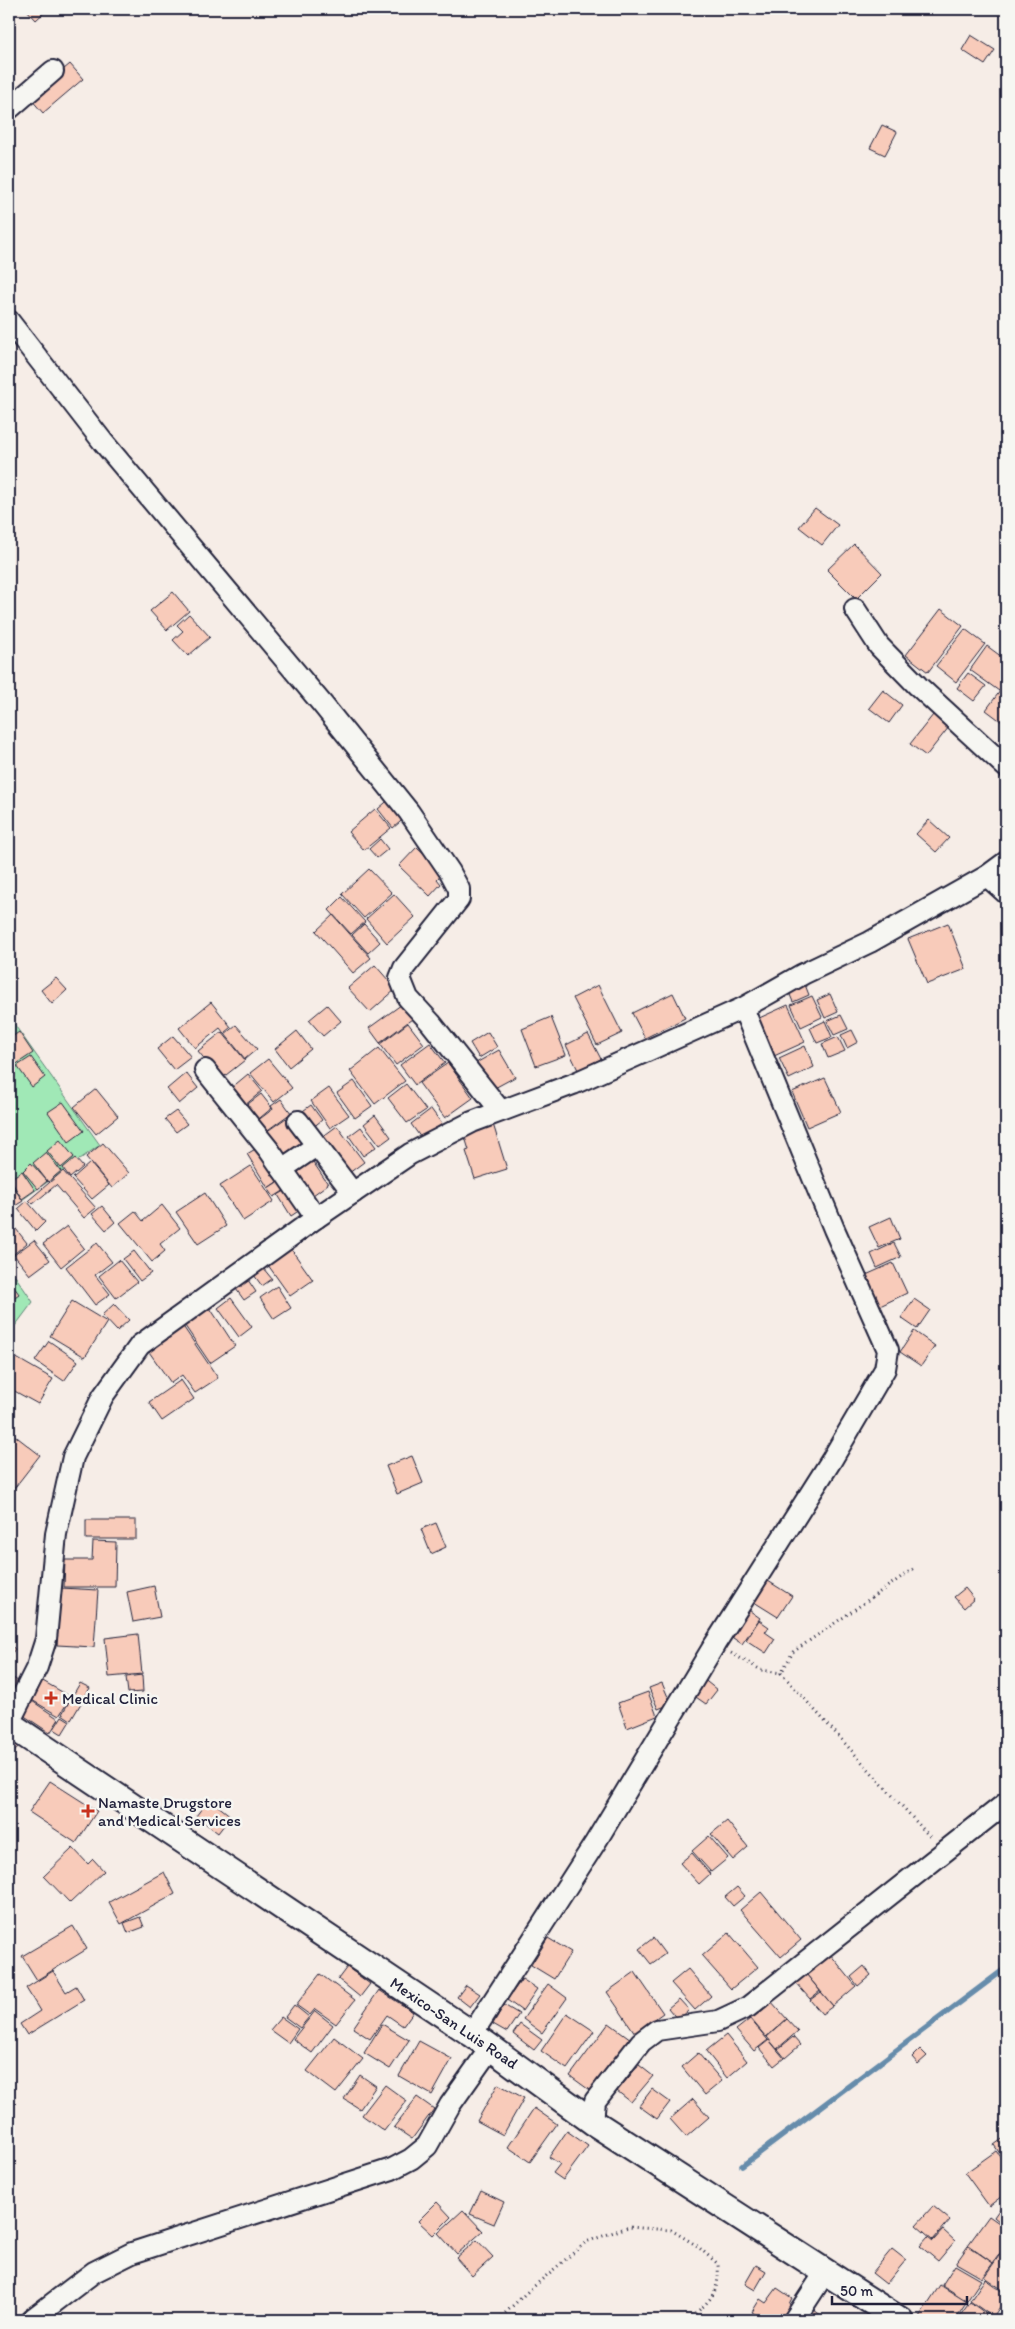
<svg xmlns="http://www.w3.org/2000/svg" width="1015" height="2329" font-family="Itim,sans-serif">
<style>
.green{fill:#a0e8b6;stroke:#618578}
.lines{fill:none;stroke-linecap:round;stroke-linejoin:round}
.stream{stroke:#668cab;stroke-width:5.5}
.building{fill:#f8cbba;stroke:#22223b}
.minor-casing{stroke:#22223b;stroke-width:24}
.major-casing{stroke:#22223b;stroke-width:29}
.path{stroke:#22223b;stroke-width:3;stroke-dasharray:1 4;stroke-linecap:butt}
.minor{stroke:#f6f6f2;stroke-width:20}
.major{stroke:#f6f6f2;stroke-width:25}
.poi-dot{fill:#c8321e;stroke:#f6f6f2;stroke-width:2}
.labels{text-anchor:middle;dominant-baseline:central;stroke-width:5;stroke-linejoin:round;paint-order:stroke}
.poi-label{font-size:16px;fill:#22223b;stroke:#f6f6f2;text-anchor:start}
.street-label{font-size:16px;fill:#22223b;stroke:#f6f6f2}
</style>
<rect width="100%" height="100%" fill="#f6ede7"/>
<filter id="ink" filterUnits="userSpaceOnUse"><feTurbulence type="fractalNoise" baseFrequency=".02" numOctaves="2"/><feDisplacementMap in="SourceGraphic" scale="10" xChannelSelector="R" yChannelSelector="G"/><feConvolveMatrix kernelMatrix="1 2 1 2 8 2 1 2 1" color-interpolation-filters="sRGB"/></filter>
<g filter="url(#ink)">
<g class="green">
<path d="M9,1017L100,1145L9,1209Z"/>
<path d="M9,1267L33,1302L9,1334Z"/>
</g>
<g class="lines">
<path class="stream" d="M742,2166L1006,1968"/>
</g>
<g class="building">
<path d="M26,9H48L36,20Z"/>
<path d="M971,35L995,50L985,65L962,50Z"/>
<path d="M70,64L83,79L43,113L30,98Z"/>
<path d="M882,125L897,132L885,155L870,148Z"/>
<path d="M815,508L838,525L822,545L799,527Z"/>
<path d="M854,544L882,573L856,599L827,570Z"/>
<path d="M173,592L189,611L167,630L150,611Z"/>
<path d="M941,609L963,626L928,672L906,655Z"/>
<path d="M189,614L210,637L188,656L173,640L183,631L177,625Z"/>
<path d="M965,629L985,644L956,682L936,666Z"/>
<path d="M987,646L1006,660V681L999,691L970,670Z"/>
<path d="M968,673L986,686L974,701L957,688Z"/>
<path d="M1006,683V725L986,710Z"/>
<path d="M883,690L902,705L889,723L869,708Z"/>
<path d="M933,715L949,727L926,756L910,744Z"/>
<path d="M392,797L407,816L393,828L378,809Z"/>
<path d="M375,809L391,828L364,850L348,832Z"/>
<path d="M929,820L949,838L936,852L916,834Z"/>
<path d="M380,839L388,849L377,858L369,849Z"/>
<path d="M417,847L444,872L437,879L441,884L430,896L399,866Z"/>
<path d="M369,869L392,893L364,918L342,894Z"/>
<path d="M394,894L415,917L387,943L366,919Z"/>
<path d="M342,897L365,922L351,934L329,910Z"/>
<path d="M333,915L371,958L353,973L316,931Z"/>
<path d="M948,923L966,969L927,984L908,939Z"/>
<path d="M364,924L380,942L368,953L352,935Z"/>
<path d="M375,965L396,989L370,1012L348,988Z"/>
<path d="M56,978L67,990L52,1004L41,990Z"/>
<path d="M804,982L809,995L793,1002L788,990Z"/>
<path d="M598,985L622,1033L597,1045L573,998Z"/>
<path d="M673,993L685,1018L645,1038L632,1013Z"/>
<path d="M830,994L838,1012L825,1018L817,1000Z"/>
<path d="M812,996L822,1017L801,1027L791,1005Z"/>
<path d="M211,1002L231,1027L224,1033L220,1028L195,1048L179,1028Z"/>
<path d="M405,1002L416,1016L380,1043L369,1028Z"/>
<path d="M327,1005L341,1021L323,1036L309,1020Z"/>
<path d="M788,1005L805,1042L774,1056L757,1019Z"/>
<path d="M841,1015L848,1029L834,1035L827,1021Z"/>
<path d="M551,1017L566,1055L536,1066L522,1029Z"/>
<path d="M825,1021L832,1037L817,1043L810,1028Z"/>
<path d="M408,1023L424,1044L396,1065L380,1044Z"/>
<path d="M236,1025L257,1049L245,1059L225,1034Z"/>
<path d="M852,1030L858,1042L847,1048L841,1035Z"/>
<path d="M297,1031L311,1049L289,1067L275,1049Z"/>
<path d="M19,1032L33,1053L9,1069V1039Z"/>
<path d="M222,1032L245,1060L221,1079L198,1051Z"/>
<path d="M488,1032L497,1047L479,1058L470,1043Z"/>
<path d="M588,1034L601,1059L578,1070L566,1045Z"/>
<path d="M173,1036L191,1057L174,1070L157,1049Z"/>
<path d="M838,1037L845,1051L828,1058L822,1044Z"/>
<path d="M430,1043L445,1063L415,1085L400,1065Z"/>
<path d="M805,1046L814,1067L789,1079L779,1058Z"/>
<path d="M379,1048L405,1081L375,1104L350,1071Z"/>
<path d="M499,1050L515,1077L491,1090L476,1063Z"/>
<path d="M31,1057L45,1077L32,1087L17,1066Z"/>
<path d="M268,1059L292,1088L274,1102L250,1073Z"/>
<path d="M448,1063L473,1098L445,1118L419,1083Z"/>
<path d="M186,1073L198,1088L179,1104L167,1089Z"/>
<path d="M248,1074L262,1091L244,1106L230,1089Z"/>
<path d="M825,1078L841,1112L807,1127L792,1092Z"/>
<path d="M354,1081L372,1106L355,1118L337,1093Z"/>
<path d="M406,1084L426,1110L407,1123L388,1098Z"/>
<path d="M329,1088L349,1115L330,1128L311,1101Z"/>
<path d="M96,1089L118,1116L96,1134L74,1107Z"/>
<path d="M261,1094L272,1108L255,1122L244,1107Z"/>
<path d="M281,1099L291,1113L265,1132L257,1121L273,1109L271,1106Z"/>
<path d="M63,1102L84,1131L69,1142L48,1112Z"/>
<path d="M311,1105L322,1120L312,1128L300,1113Z"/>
<path d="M431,1109L442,1124L421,1138L411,1124Z"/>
<path d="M176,1111L187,1124L176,1132L165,1119Z"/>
<path d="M375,1115L391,1137L380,1145L364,1124Z"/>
<path d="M286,1118L304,1141L284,1156L266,1132Z"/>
<path d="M493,1124L507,1169L475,1179L466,1151L469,1150L464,1134Z"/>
<path d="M337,1126L364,1162L345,1176L318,1140Z"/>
<path d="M361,1127L376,1147L363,1156L349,1136Z"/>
<path d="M60,1140L74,1157L61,1168L47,1151Z"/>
<path d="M103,1143L129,1173L112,1188L86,1157Z"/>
<path d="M257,1148L278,1181L268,1188L247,1154Z"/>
<path d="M46,1152L61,1171L48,1182L33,1163Z"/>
<path d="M75,1158L83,1167L70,1178L63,1168Z"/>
<path d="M311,1159L328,1184L309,1198L291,1173Z"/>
<path d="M31,1163L47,1181L38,1189L23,1171Z"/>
<path d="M90,1163L109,1185L92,1199L73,1178Z"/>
<path d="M251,1166L274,1201L243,1221L220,1186Z"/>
<path d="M22,1171L35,1190L22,1199L10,1179Z"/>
<path d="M63,1171L96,1208L84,1218L56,1185L33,1204L29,1200Z"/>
<path d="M9,1181L23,1201L10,1209L9,1208Z"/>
<path d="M279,1181L285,1190L274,1197L268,1188Z"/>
<path d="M290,1188L303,1208L291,1216L278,1195Z"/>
<path d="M205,1193L226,1226L198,1244L176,1212Z"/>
<path d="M27,1201L45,1222L36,1231L18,1209Z"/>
<path d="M162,1205L180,1228L160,1244L165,1251L152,1262L120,1223L135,1211L143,1221Z"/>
<path d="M102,1206L115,1222L106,1230L92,1214Z"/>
<path d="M891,1217L900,1239L879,1248L869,1227Z"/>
<path d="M9,1220L27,1243L9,1258Z"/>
<path d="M67,1226L84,1248L61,1267L43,1244Z"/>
<path d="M34,1240L50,1260L30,1275L14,1255Z"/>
<path d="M97,1243L112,1262L95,1275L110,1294L95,1305L66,1267Z"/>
<path d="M894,1243L901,1257L877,1268L871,1254Z"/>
<path d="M291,1249L313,1280L290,1296L268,1265Z"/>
<path d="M134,1251L151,1273L140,1281L123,1259Z"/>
<path d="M119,1260L137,1282L116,1298L99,1276Z"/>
<path d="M893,1263L907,1293L880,1306L866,1275Z"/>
<path d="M263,1268L272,1279L262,1286L254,1275Z"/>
<path d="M9,1280L19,1294L9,1301Z"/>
<path d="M248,1280L256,1292L244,1300L236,1289Z"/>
<path d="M277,1286L291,1308L274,1319L260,1298Z"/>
<path d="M231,1298L252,1327L239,1337L218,1308Z"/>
<path d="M914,1299L930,1310L917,1329L901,1318Z"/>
<path d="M72,1301L107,1322L85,1357L50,1336Z"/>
<path d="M114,1304L129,1320L117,1331L102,1315Z"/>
<path d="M210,1308L235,1346L210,1363L185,1326Z"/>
<path d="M182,1325L218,1378L195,1393L182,1375L171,1383L147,1349Z"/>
<path d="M914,1331L935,1346L921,1366L900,1352Z"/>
<path d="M49,1341L78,1361L64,1381L35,1361Z"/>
<path d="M13,1356L53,1379L38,1404L9,1388V1363Z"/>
<path d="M181,1380L194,1399L162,1421L149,1402Z"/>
<path d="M9,1431L40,1455L9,1495Z"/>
<path d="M412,1456L423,1483L397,1494L386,1466Z"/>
<rect x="86" y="1520" width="50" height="19"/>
<path d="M436,1523L446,1547L431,1554L421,1529Z"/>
<path d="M93,1541L116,1542L115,1587H64L65,1560H92Z"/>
<path d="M768,1581L792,1596L778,1617L754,1602Z"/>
<path d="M154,1586L160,1617L133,1622L127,1592Z"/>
<path d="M61,1588L98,1590L94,1647L57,1645Z"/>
<path d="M965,1588L974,1599L964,1608L954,1597Z"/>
<path d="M746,1608L760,1618L742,1644L727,1634Z"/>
<path d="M759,1620L769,1627L765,1632L775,1639L766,1653L746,1640Z"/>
<path d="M138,1634L142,1674L109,1677L105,1638Z"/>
<path d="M9,1644L15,1649L9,1657Z"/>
<path d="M9,1675L22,1684L9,1705Z"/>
<path d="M142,1675L143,1692L128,1693L126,1677Z"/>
<path d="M702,1678L717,1690L706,1704L690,1693Z"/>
<path d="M41,1680L71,1697L59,1716L30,1699Z"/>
<path d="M80,1683L90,1688L71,1720L62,1714Z"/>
<path d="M662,1683L671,1704L658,1709L649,1688Z"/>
<path d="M648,1692L657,1716L627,1728L618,1703Z"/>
<path d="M32,1701L59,1719L50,1733L23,1715Z"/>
<path d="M62,1716L70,1721L62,1734L54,1729Z"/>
<path d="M9,1738L19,1745L9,1760Z"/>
<path d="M50,1781L97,1811L76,1843L29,1812Z"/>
<path d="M209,1799L231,1816L218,1833L196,1816Z"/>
<path d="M727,1821L748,1847L733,1860L711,1834Z"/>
<path d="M709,1836L728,1858L711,1872L692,1851Z"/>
<path d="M73,1848L88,1864L93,1859L104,1871L70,1903L44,1876Z"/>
<path d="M692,1853L710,1874L699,1884L680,1863Z"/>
<path d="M164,1872L175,1894L121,1924L109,1902Z"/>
<path d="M737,1887L745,1896L733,1906L725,1897Z"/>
<path d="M761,1892L801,1940L781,1957L740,1910Z"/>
<path d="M140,1917L144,1927L128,1933L124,1923Z"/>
<path d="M73,1926L87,1949L37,1980L22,1956Z"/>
<path d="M729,1933L758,1967L731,1989L702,1956Z"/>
<path d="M548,1938L571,1952L554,1979L531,1965Z"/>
<path d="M653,1938L665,1954L651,1964L639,1949Z"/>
<path d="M830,1954L856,1986L833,2006L806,1974Z"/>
<path d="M864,1966L871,1975L858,1986L851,1977Z"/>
<path d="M347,1967L370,1984L360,1997L338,1979Z"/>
<path d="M688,1969L711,1996L695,2010L671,1983Z"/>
<path d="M53,1971L66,1992L76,1986L84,2000L27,2035L20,2024L40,2011L26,1988Z"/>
<path d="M635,1972L663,2013L635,2033L607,1992Z"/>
<path d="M320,1974L355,2000L336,2024L315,2009L310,2015L296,2005Z"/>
<path d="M806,1974L820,1991L810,1999L795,1982Z"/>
<path d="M522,1979L537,1989L522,2011L507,2000Z"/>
<path d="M548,1984L567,1998L542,2033L523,2019Z"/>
<path d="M466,1985L480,1994L470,2007L457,1997Z"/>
<path d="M379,1990L413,2012L403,2026L387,2015L370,2039L353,2028Z"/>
<path d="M821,1992L833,2006L822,2014L810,2000Z"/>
<path d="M679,1999L689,2010L678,2020L668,2008Z"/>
<path d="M770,2000L787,2019L766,2037L750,2018Z"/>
<path d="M294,2005L309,2017L300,2028L285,2017Z"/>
<path d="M504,2005L519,2014L507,2032L493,2024Z"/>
<path d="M315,2011L333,2025L312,2053L293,2039Z"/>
<path d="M567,2013L594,2031L567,2069L541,2051Z"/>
<path d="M281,2017L298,2029L288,2043L270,2030Z"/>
<path d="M750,2019L768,2040L754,2051L736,2030Z"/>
<path d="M787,2019L798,2031L777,2049L767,2037Z"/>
<path d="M609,2023L631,2039L592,2092L570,2076Z"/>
<path d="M382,2024L409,2040L390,2069L364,2053Z"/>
<path d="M520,2024L542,2040L534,2050L513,2034Z"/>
<path d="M726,2035L747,2061L727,2078L706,2051Z"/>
<path d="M334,2037L363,2059L336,2093L307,2071Z"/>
<path d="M793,2037L800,2045L785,2058L778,2049Z"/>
<path d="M769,2040L784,2058L774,2066L759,2048Z"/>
<path d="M419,2041L452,2059L432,2095L399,2076Z"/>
<path d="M920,2049L927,2056L918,2064L912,2057Z"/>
<path d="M698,2053L722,2081L705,2095L682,2067Z"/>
<path d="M639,2065L653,2076L631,2102L617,2091Z"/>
<path d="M360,2075L376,2086L360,2109L344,2099Z"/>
<path d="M498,2084L524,2098L503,2135L477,2121Z"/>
<path d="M385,2085L407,2101L384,2131L362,2115Z"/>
<path d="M652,2089L670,2102L657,2119L639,2106Z"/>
<path d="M417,2097L434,2109L412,2139L394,2127Z"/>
<path d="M693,2099L709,2117L686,2137L670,2119Z"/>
<path d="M534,2108L557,2124L530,2162L508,2147Z"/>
<path d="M567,2131L588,2146L563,2180L553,2173L560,2164L549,2157Z"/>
<path d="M1005,2137L1006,2139V2162L994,2145Z"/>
<path d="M996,2151L1006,2164V2193L989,2206L965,2173Z"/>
<path d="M481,2191L504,2202L494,2224L470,2214Z"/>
<path d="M1006,2200V2227L994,2217Z"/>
<path d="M437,2202L451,2217L433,2235L418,2221Z"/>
<path d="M933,2206L950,2220L933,2240L916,2225Z"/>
<path d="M463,2210L483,2231L457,2254L438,2233Z"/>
<path d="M989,2216L1006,2228V2245L993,2263L968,2245Z"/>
<path d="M943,2230L955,2241L938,2261L920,2246L928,2237L933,2241Z"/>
<path d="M477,2240L493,2257L472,2276L456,2258Z"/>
<path d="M968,2246L993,2263L982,2278L956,2263Z"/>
<path d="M1006,2246V2292L984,2277Z"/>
<path d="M892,2249L906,2260L886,2284L872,2273Z"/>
<path d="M756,2265L766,2271L755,2290L745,2284Z"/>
<path d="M955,2265L981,2280L967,2301L942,2285Z"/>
<path d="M985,2279L1006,2294V2298L993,2317L970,2301Z"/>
<path d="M940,2285L967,2302L955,2320H917Z"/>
<path d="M777,2288L792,2298L789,2304L797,2309L790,2320H764L752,2312L760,2299L766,2303Z"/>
<path d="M970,2302L992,2318L991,2320H957Z"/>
<path d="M1006,2304V2320H1000L997,2318Z"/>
<path d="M810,2307L822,2316L819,2320H800Z"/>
</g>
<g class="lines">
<defs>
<g id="minor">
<path d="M9,109L53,71"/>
<path d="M9,321L103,442L323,705L409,812L450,872L459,889V899L404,968L400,978L408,998L431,1023L500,1110"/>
<path d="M855,609L879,646L918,686L1006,767"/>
<path d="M987,876L1006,893"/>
<path d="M205,1070L269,1150L316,1218"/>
<path d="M298,1121L353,1193"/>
<path d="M282,1169L316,1146"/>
<path d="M9,1723L37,1667L46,1639L56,1534L73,1457L103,1396L140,1345L316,1218L410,1154L472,1122L573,1084L743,1008L803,974L870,942L987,876L1006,862"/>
<path d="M472,2034L595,1843L715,1644L831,1461L885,1369L888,1350L834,1229L743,1008"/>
<path d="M593,2122L595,2101L641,2042L657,2030L718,2021L748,2007L1006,1803"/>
<path d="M31,2320L94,2272L132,2253L392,2169L411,2159L427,2146L450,2105L491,2047"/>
<path d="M794,2320L826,2271"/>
</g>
<path id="major" d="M9,1724L472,2034L593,2122L900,2320"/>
</defs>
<use href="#minor" class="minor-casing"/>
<use href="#major" class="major-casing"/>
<g class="path">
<path d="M913,1569L793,1652L781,1673L931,1838"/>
<path d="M731,1653L761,1670L781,1673"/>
<path d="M498,2320L525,2294L586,2242L628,2227L671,2230L696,2245L718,2264C720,2295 709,2301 688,2320"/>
</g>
<use href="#minor" class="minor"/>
<use href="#major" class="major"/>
</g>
</g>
<g class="poi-dot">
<path d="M48.5 1690.5h5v5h5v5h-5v5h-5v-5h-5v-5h5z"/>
<path d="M85.5 1803.5h5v5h5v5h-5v5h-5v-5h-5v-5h5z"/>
</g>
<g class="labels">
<g class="poi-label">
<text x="62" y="1698">Medical Clinic</text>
<text x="98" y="1802">Namaste Drugstore<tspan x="98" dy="18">and Medical Services</tspan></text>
</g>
<g class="street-label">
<text transform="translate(454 2023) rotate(34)">Mexico-San Luis Road</text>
</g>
</g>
<rect width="1015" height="2329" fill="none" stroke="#f6f6f2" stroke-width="30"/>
<rect x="15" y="15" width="985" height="2299" fill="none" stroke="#22223b" stroke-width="2" filter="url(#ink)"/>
<path d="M832 2296v8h135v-8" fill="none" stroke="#22223b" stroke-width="2.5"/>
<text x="840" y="2296" font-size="15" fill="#22223b" stroke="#f6f6f2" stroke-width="4" paint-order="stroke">50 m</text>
</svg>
